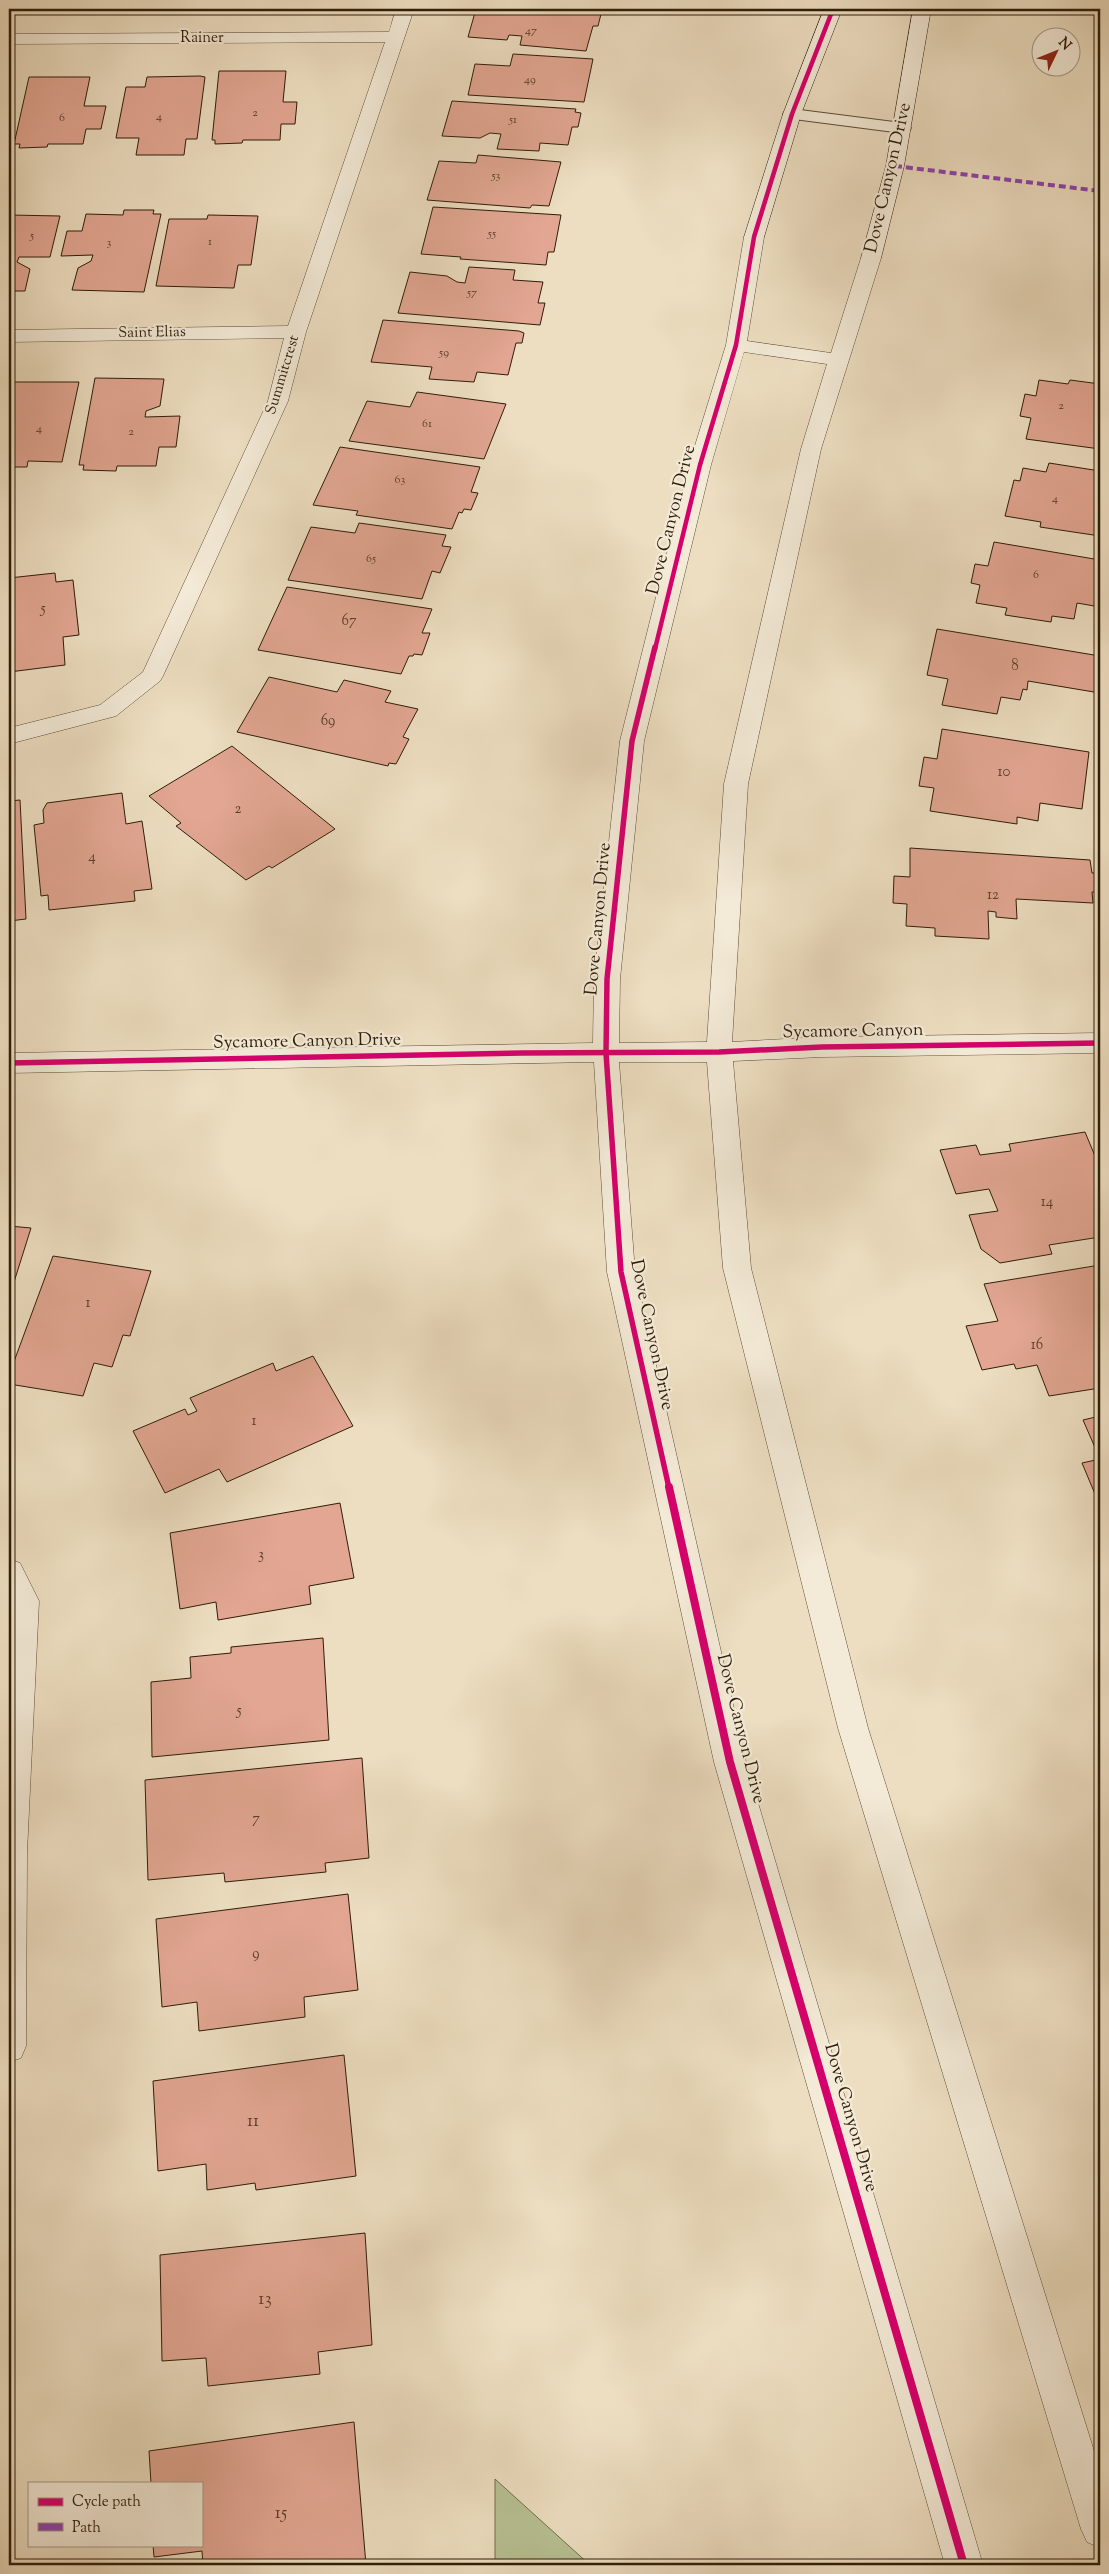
<svg xmlns="http://www.w3.org/2000/svg" width="1109" height="2574" font-family="'Sorts Mill Goudy',serif">
<style>
.green{fill:#b7c193;stroke:#726f4e}
.building{fill:#e2a692;stroke:#2e1d09}
.lines{fill:none;stroke-linecap:round;stroke-linejoin:round}
.lane-casing{stroke:#5e4d37;stroke-width:2}
.street-casing{stroke:#5e4d37;stroke-width:1}
.secondary-casing{stroke:#2e1d09;stroke-width:1}
.lane{fill:#f3ead7;fill-rule:evenodd}
.street{fill:#f3ead7;fill-rule:evenodd}
.secondary{fill:#f3ead7;fill-rule:evenodd}
.quiet{stroke:#8e44ad;stroke-width:4;stroke-dasharray:7 4;stroke-linecap:butt}
.cycleway-far2-casing{stroke:#f3ead7;stroke-width:7}
.cycleway-far1-casing{stroke:#f3ead7;stroke-width:9}
.cycleway-casing{stroke:#f3ead7;stroke-width:11}
.cycleway-far2{stroke:#d6006c;stroke-width:4.5}
.cycleway-far1{stroke:#d6006c;stroke-width:5.5}
.cycleway{stroke:#d6006c;stroke-width:8}
.labels{text-anchor:middle;dominant-baseline:central;stroke-width:4.5;stroke-linejoin:round;paint-order:stroke}
.far-number-label{font-size:12px;fill:#5b3f2b}
.far-street-label{font-size:15px;fill:#2e1d09;stroke:#f3ead7}
.number-label{font-size:15px;fill:#5b3f2b}
.street-label{font-size:18px;fill:#2e1d09;stroke:#f3ead7}
.near-number-label{font-size:18px;fill:#5b3f2b}
</style>
<rect width="100%" height="100%" fill="#eddec1"/>
<filter id="stains"><feTurbulence type="fractalNoise" baseFrequency=".004" numOctaves="4"/><feColorMatrix values="0 0 0 0 .2 0 0 0 0 .09 0 0 0 0 .02 0 0 0 .5 -.17"/></filter>
<radialGradient id="worn" r=".72"><stop offset=".6" stop-color="#630" stop-opacity="0"/><stop offset="1" stop-color="#630" stop-opacity=".3"/></radialGradient>
<path class="green" d="M495,2479L590,2565H495Z"/>
<g class="building">
<path d="M476,9H546L601,14L598,26H593L586,51L520,45L522,36L509,35L507,40L468,37Z"/>
<path d="M513,54L593,59L584,102L468,95L475,64L510,66Z"/>
<path d="M219,71H286L283,102H297L295,124H281L280,140H243L242,143L215,144V140H212Z"/>
<path d="M200,76L205,77L197,139H186L184,155H136L139,138H116L126,87H145L147,77Z"/>
<path d="M29,77H90L84,106H106L101,129H86L83,144H48L47,147L19,148L20,144H14Z"/>
<path d="M9,92H14L9,115Z"/>
<path d="M452,101L576,109L575,112L581,113L578,127H572L568,145L540,143L539,151L497,149L501,134L490,133L480,138L442,136Z"/>
<path d="M478,155L561,162L549,206L532,205L530,208L427,200L439,161L476,163Z"/>
<path d="M433,207L561,215L554,252H548L546,265L460,259L461,257L421,254Z"/>
<path d="M124,210H154L153,214H161L144,292L72,290L78,268L91,261L93,255L61,256L67,231H82L86,214L123,215Z"/>
<path d="M9,215L60,216L50,257H19L17,262L30,269L25,291H9Z"/>
<path d="M208,215L258,216L251,265H238L234,288L156,286L169,219H207Z"/>
<path d="M469,267L515,270L513,280L543,282L538,303H545L540,325L398,313L410,272L447,276L457,282L465,283Z"/>
<path d="M383,320L519,331L524,333L522,343H516L508,375L477,372L474,382L429,379L432,367L371,362Z"/>
<path d="M95,378L164,379L160,406L146,411L145,417L180,416L176,447H159L156,466H117L116,471L83,470L84,465H79Z"/>
<path d="M1039,380L1068,384L1070,380L1100,384V449L1026,439L1031,418L1020,416L1025,394L1036,396Z"/>
<path d="M12,382H79L62,462L28,461L27,467H9V398Z"/>
<path d="M417,392L506,404L484,459L349,441L367,401L410,407Z"/>
<path d="M340,447L480,467L471,492L478,493L471,510L464,509L462,513L459,512L452,529L356,515L358,511L313,505Z"/>
<path d="M1049,463L1100,471V536L1040,527L1041,522L1005,516L1014,480L1020,481L1023,468L1046,472Z"/>
<path d="M359,523L446,535L442,546L451,547L440,573L432,571L422,599L288,580L311,527L355,533Z"/>
<path d="M994,542L1100,560V607L1077,603L1074,619L1052,616L1051,622L1005,615L1007,608L976,603L980,585L971,583L975,564L988,566Z"/>
<path d="M55,573L56,582L73,580L79,635L63,637L65,665L9,672V578Z"/>
<path d="M287,587L432,609L422,633H430L422,655L414,654L413,656H409L401,674L258,650Z"/>
<path d="M937,629L1100,656V693L1028,681L1027,690L1023,689L1020,700L1001,697L997,714L942,705L948,679L927,675Z"/>
<path d="M269,677L337,692L344,680L391,691L385,702L418,709L403,737L409,739L396,764L389,763L388,766L237,732Z"/>
<path d="M942,729L1089,752L1082,809L1040,803L1038,821L1017,817V824L930,811L934,788L919,786L924,757L937,759Z"/>
<path d="M232,746L335,829L272,868L269,866L246,880L176,826L181,823L149,796Z"/>
<path d="M122,793L126,824L142,821L152,889L134,891L135,901L49,910L48,895L41,896L34,825L44,823L43,810L47,803Z"/>
<path d="M20,800L26,919L9,921V801Z"/>
<path d="M910,848L1090,860L1092,873H1099L1100,892H1092L1093,903L1016,899L1017,919L996,917V912L988,911L989,939L935,936V928L906,926L907,904L893,903L894,876L910,877Z"/>
<path d="M1085,1132L1100,1168V1237L1049,1245L1052,1254L1000,1263L981,1249L969,1215L998,1211L989,1189L956,1194L940,1150L976,1145L980,1155L1011,1151L1009,1144Z"/>
<path d="M9,1226L31,1228L9,1298Z"/>
<path d="M53,1256L151,1271L130,1336L123,1335L112,1367L94,1363L83,1396L9,1384V1375Z"/>
<path d="M1100,1265V1388L1049,1396L1037,1365L1016,1369L1014,1364L982,1370L966,1326L998,1321L984,1284Z"/>
<path d="M313,1356L353,1426L227,1482L219,1469L165,1493L133,1431L185,1409L188,1415L197,1411L190,1398L273,1363L276,1371Z"/>
<path d="M1100,1416V1459L1083,1420Z"/>
<path d="M1100,1459V1506L1082,1463Z"/>
<path d="M340,1503L354,1578L309,1586L311,1604L218,1620L216,1602L180,1609L170,1533Z"/>
<path d="M323,1638L329,1740L152,1757L151,1682L191,1678L190,1657L231,1653V1647Z"/>
<path d="M362,1758L369,1858L325,1863L326,1872L225,1882L224,1873L148,1880L145,1780Z"/>
<path d="M348,1894L358,1990L304,1997L305,2017L199,2031L197,2002L162,2007L156,1919Z"/>
<path d="M344,2055L356,2176L256,2190L255,2183L207,2190L206,2164L158,2171L153,2081Z"/>
<path d="M365,2233L372,2345L318,2352L320,2374L208,2386L206,2358L162,2361L160,2255Z"/>
<path d="M354,2422L366,2565H203L202,2551L154,2557L153,2545H201V2483H151L149,2451Z"/>
</g>
<g class="lines">
<defs>
<path id="lane" d="M792,109L902,123L908,124L911,128L908,132L902,133L786,118L783,114L786,110Z"/>
<g id="street">
<path d="M396,9H414L306,332L288,401L163,676L160,681L116,716L9,744V728L100,705L143,672L268,401L284,338L9,342V330L288,326L385,42L9,44V34L389,32Z"/>
<path d="M754,231L761,233L764,237L747,341L831,353L861,258L864,254H878L881,258L821,449L748,784L732,1042L822,1037L1100,1033V1053L822,1057L733,1061L751,1268L868,1728L1100,2470V2548L1087,2542L1081,2529L838,1728L723,1268L707,1062H619L635,1272L746,1762L983,2565H945L714,1762L607,1272L594,1062L9,1073V1053L593,1043L594,979L620,741L689,465L726,345L744,237L747,233ZM744,352L827,364L801,449L724,784L707,1042L619,1043L620,979L644,741L711,465Z"/>
<path d="M9,1559L20,1563L39,1601L27,1852L26,2046L21,2058L9,2062Z"/>
</g>
<g id="secondary">
<path d="M824,9H842L801,114L764,237L761,241H747L744,237L783,114Z"/>
<path d="M913,9H931L904,166L881,258L878,262H864L861,258L886,166Z"/>
</g>
</defs>
<use href="#lane" class="lane-casing"/>
<use href="#street" class="street-casing"/>
<use href="#secondary" class="secondary-casing"/>
<use href="#lane" class="lane"/>
<use href="#street" class="street"/>
<use href="#secondary" class="secondary"/>
<path class="quiet" d="M895,166L1100,191"/>
<defs>
<path id="cycleway-far2" d="M655,649L700,465L736,345L754,237L792,114L833,9"/>
<g id="cycleway-far1">
<path d="M655,647L632,741L607,979L606,1053L621,1272L669,1488"/>
<path d="M9,1063L523,1053L719,1052L822,1047L1100,1043"/>
</g>
<path id="cycleway" d="M669,1487L730,1762L964,2565"/>
</defs>
<use href="#cycleway-far2" class="cycleway-far2-casing"/>
<use href="#cycleway-far1" class="cycleway-far1-casing"/>
<use href="#cycleway" class="cycleway-casing"/>
<use href="#cycleway-far2" class="cycleway-far2"/>
<use href="#cycleway-far1" class="cycleway-far1"/>
<use href="#cycleway" class="cycleway"/>
</g>
<g class="labels">
<g class="far-number-label">
<text x="531" y="31">47</text>
<text x="530" y="80">49</text>
<text x="255" y="113">2</text>
<text x="159" y="117">4</text>
<text x="62" y="118">6</text>
<text x="513" y="120">51</text>
<text x="496" y="176">53</text>
<text x="492" y="234">55</text>
<text x="32" y="236">5</text>
<text x="210" y="242">1</text>
<text x="109" y="243">3</text>
<text x="472" y="293">57</text>
<text x="444" y="353">59</text>
<text x="1061" y="406">2</text>
<text x="427" y="424">61</text>
<text x="39" y="429">4</text>
<text x="131" y="432">2</text>
<text x="400" y="480">63</text>
<text x="1055" y="499">4</text>
<text x="371" y="559">65</text>
<text x="1036" y="575">6</text>
</g>
<g class="far-street-label">
<text x="202" y="38">Rainer</text>
<text transform="translate(152 333) rotate(-1)">Saint Elias</text>
<text transform="translate(283 375) rotate(-73)">Summitcrest</text>
</g>
<g class="number-label">
<text x="43" y="609">5</text>
<text x="349" y="621">67</text>
<text x="1015" y="666">8</text>
<text x="328" y="721">69</text>
<text x="1004" y="772">10</text>
<text x="238" y="809">2</text>
<text x="92" y="857">4</text>
<text x="993" y="895">12</text>
<text x="1047" y="1202">14</text>
<text x="88" y="1303">1</text>
<text x="1037" y="1345">16</text>
<text x="254" y="1421">1</text>
<text x="261" y="1555">3</text>
<text x="239" y="1711">5</text>
<text x="256" y="1819">7</text>
<text x="256" y="1954">9</text>
</g>
<g class="street-label">
<text transform="translate(889 178) rotate(-77)">Dove Canyon Drive</text>
<text transform="translate(672 520) rotate(-76)">Dove Canyon Drive</text>
<text transform="translate(599 919) rotate(-85)">Dove Canyon Drive</text>
<text transform="translate(853 1032) rotate(-1)">Sycamore Canyon</text>
<text transform="translate(307 1042) rotate(-1)">Sycamore Canyon Drive</text>
<text transform="translate(651 1335) rotate(78)">Dove Canyon Drive</text>
<text transform="translate(740 1729) rotate(76)">Dove Canyon Drive</text>
<text transform="translate(850 2118) rotate(74)">Dove Canyon Drive</text>
</g>
<g class="near-number-label">
<text x="253" y="2122">11</text>
<text x="265" y="2300">13</text>
<text x="281" y="2514">15</text>
</g>
</g>
<rect width="1109" height="2574" fill="none" stroke="#eddec1" stroke-width="30"/>
<rect x="10" y="10" width="1089" height="2554" fill="none" stroke="#2e1d09" stroke-width="2.5"/>
<rect x="15" y="15" width="1079" height="2544" fill="none" stroke="#2e1d09"/>
<rect x="28" y="2482" width="175" height="65" fill="#f3ead7" stroke="#a49885"/>
<rect x="38" y="2498" width="25" height="8" fill="#d6006c" stroke="#a49885"/>
<text x="72" y="2506" font-size="15" fill="#2e1d09">Cycle path</text>
<rect x="38" y="2523" width="25" height="8" fill="#8e44ad" stroke="#a49885"/>
<text x="72" y="2532" font-size="15" fill="#2e1d09">Path</text>
<g transform="translate(1056 52) rotate(47)"><circle r="24" fill="#f3ead7" stroke="#a49885"/>
<path d="M0-4L9 19L0 12L-9 19Z" fill="#8f2418"/>
<text y="-8" font-size="14" font-weight="bold" text-anchor="middle" fill="#2e1d09">N</text>
</g>
<rect width="100%" height="100%" filter="url(#stains)"/>
<rect width="100%" height="100%" fill="url(#worn)"/>
</svg>
